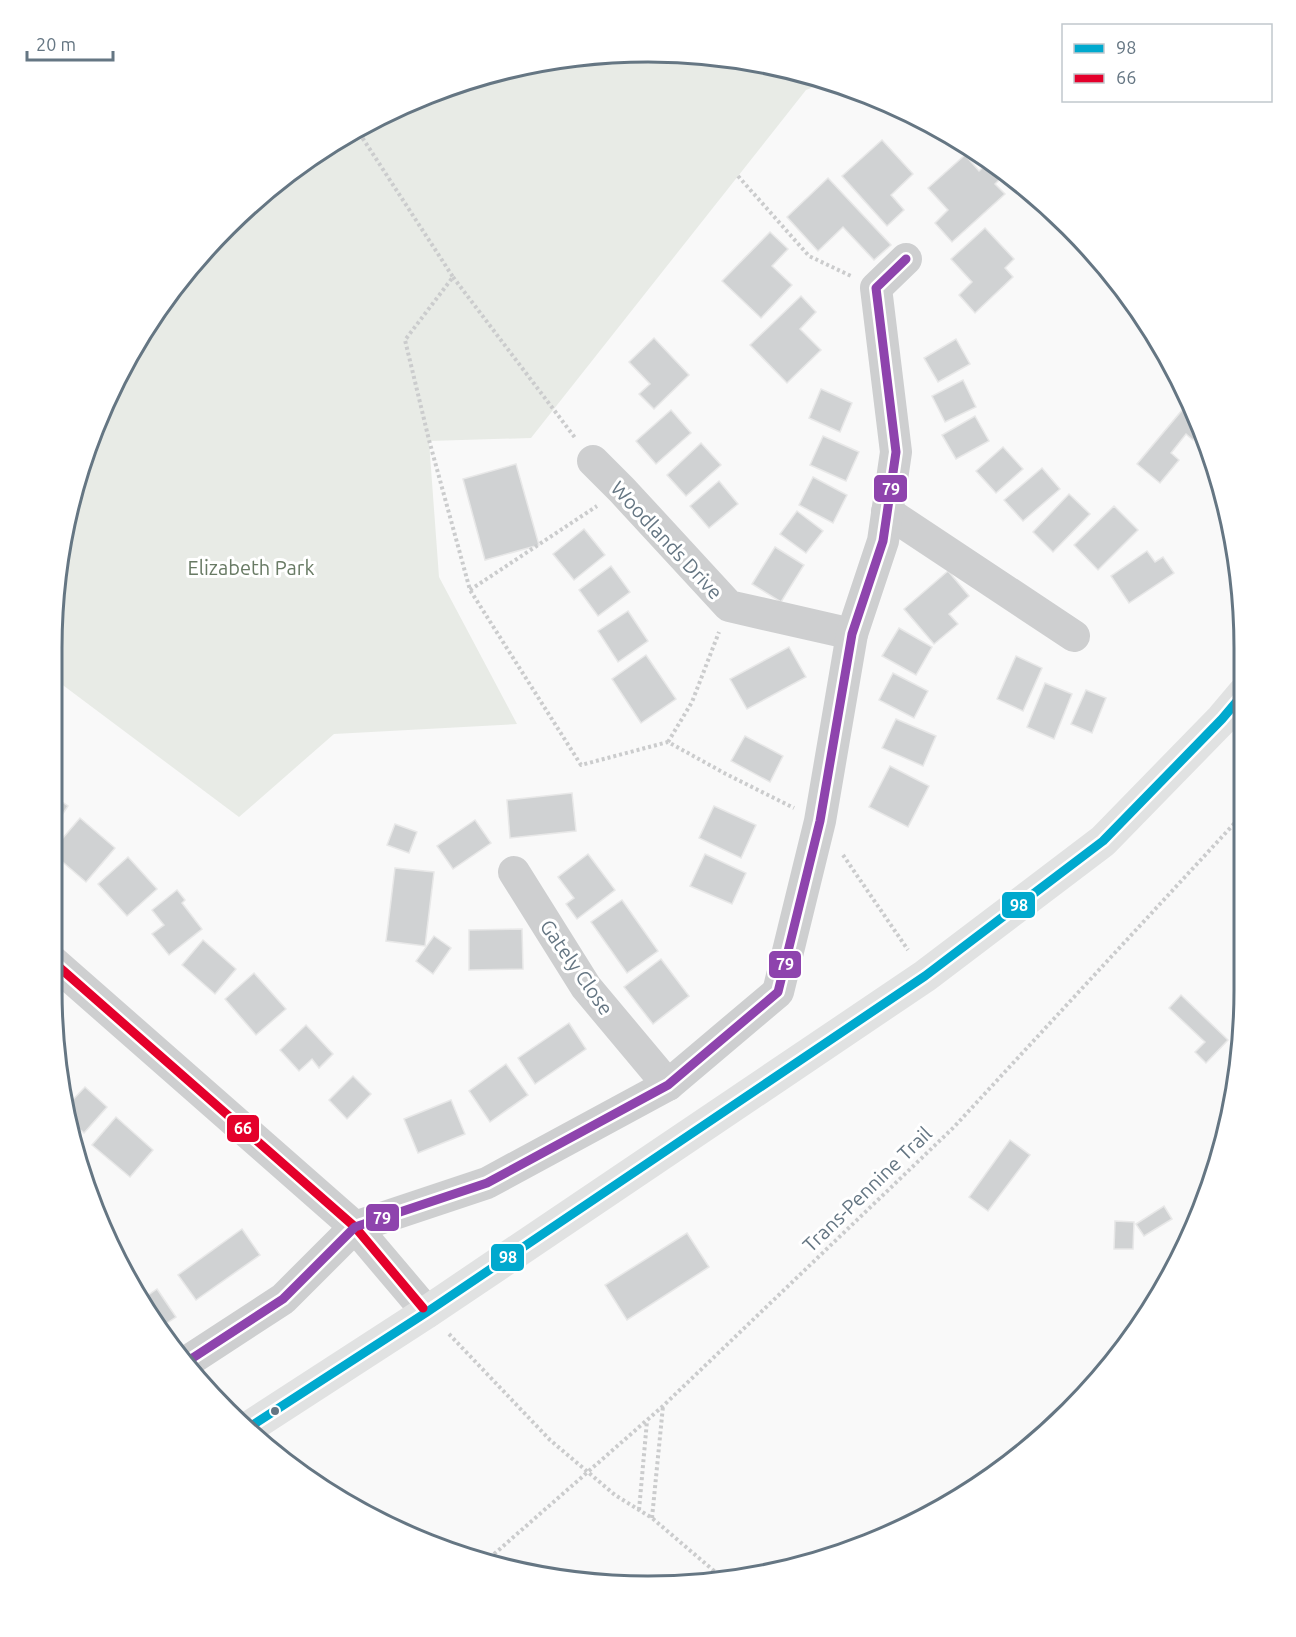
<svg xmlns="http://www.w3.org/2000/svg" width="1296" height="1637" font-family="Ubuntu,sans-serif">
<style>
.green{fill:#e8ebe6}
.building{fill:#d0d2d3;stroke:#e8e8e8;stroke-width:1.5}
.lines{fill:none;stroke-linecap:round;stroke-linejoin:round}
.path{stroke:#cbcccd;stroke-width:4;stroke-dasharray:3 3;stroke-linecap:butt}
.street{stroke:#cecfd0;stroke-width:32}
.primary{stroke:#e1e2e2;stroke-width:33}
.bus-1-casing{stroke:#fff;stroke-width:14}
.bus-2-casing{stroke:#fff;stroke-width:14}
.bus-3-casing{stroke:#fff;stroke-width:14}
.bus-1{stroke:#00a9ce;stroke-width:9}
.bus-2{stroke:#e4002b;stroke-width:9}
.bus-3{stroke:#8e44ad;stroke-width:9}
.bus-dot{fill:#657683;stroke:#fff;stroke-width:2}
.labels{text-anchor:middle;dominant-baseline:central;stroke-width:6;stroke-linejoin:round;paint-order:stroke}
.street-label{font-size:20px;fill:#657683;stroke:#fff}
.park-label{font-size:20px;fill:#687a64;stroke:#fff}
.rim{fill:none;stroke:#657683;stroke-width:3}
.line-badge{stroke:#fff;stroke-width:2}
.badge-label{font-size:16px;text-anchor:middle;font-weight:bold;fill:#fff}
</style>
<rect width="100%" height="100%" fill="#f9f9f9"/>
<path class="green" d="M687,52L803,71L829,81L806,90L531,438L429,441L439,577L517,724L334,734L239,817L52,677V609L83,456L131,349L199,255L255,199L350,131L456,83L570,56Z"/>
<g class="building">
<path d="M882,140L913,174L891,195L904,210L887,226L842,176Z"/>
<path d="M965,155L979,171L990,161L994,163L1004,175L995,184L1005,194L952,242L935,223L948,210L928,188Z"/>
<path d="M828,178L891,245L874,260L843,227L818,251L787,217Z"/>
<path d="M985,228L1014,259L1005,268L1013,277L975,313L959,295L972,282L951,259Z"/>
<path d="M770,232L788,249L772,266L792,285L761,318L722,281Z"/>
<path d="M801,296L816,312L800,329L821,350L787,383L750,345Z"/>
<path d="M654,338L689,375L654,409L639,394L650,384L629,362Z"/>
<path d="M956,339L970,364L938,382L924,358Z"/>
<path d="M963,380L976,407L945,422L932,396Z"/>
<path d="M821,389L852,403L840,432L809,418Z"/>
<path d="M1189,402L1202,430L1193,440L1186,434L1171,453L1179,460L1160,483L1137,464Z"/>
<path d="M671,410L691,433L656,464L636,441Z"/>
<path d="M975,416L989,441L956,459L942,435Z"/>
<path d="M823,436L859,452L846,481L810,465Z"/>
<path d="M701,443L721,465L686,496L667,475Z"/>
<path d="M1003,447L1023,469L996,493L976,471Z"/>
<path d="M516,464L539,545L485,560L463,479Z"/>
<path d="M1042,468L1060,489L1023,521L1004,500Z"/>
<path d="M813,477L847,495L833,523L799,505Z"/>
<path d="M719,481L738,504L709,528L690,506Z"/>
<path d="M1069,494L1090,514L1053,552L1033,532Z"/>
<path d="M1114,506L1138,530L1098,570L1074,545Z"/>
<path d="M797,511L823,531L806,553L780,534Z"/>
<path d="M584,529L605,555L574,580L553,554Z"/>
<path d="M775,547L804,565L781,602L752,584Z"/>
<path d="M1147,551L1155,562L1163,557L1174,573L1129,603L1111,576Z"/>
<path d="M611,566L630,592L598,616L579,590Z"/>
<path d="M948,571L969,596L949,614L958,624L934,644L904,609Z"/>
<path d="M628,611L648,641L618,662L598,631Z"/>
<path d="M899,628L932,647L916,675L882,656Z"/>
<path d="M789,647L806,677L747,709L730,679Z"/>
<path d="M646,655L676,699L641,723L612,679Z"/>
<path d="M1016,656L1042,668L1023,711L997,699Z"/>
<path d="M893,673L928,691L914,718L879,700Z"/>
<path d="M1045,683L1072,694L1054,739L1027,727Z"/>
<path d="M1086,690L1106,698L1092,733L1071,724Z"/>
<path d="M52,715L62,723L52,738Z"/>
<path d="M896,719L936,736L923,766L882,748Z"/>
<path d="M745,736L783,756L770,782L731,761Z"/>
<path d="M890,766L929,786L908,827L869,807Z"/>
<path d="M572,793L576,831L510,838L507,800Z"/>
<path d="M52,795L68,806L52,830Z"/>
<path d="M714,806L756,825L741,858L699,838Z"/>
<path d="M80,818L115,848L86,882L51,852Z"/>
<path d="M475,820L491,843L453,869L437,846Z"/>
<path d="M395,824L417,832L409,853L387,845Z"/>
<path d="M588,854L615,890L577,919L566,904L574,898L558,877Z"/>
<path d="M705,854L746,873L732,904L690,886Z"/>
<path d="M128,857L157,889L127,916L98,884Z"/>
<path d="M395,868L434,872L425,946L386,941Z"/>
<path d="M177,890L185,900L182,903L202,929L169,955L152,934L164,925L152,910Z"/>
<path d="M622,900L658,951L627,973L591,922Z"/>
<path d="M522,929L523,969L469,970V930Z"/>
<path d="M434,936L451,948L433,974L416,961Z"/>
<path d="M203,940L236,969L215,994L182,965Z"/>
<path d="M661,959L689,996L653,1024L624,987Z"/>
<path d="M254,973L286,1009L256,1035L225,999Z"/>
<path d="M1181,995L1228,1040L1206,1063L1195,1052L1205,1042L1169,1008Z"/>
<path d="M569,1023L586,1049L535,1084L518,1058Z"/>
<path d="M306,1025L333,1054L319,1068L312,1059L299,1071L280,1050Z"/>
<path d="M506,1064L528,1095L490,1122L469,1091Z"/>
<path d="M353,1076L371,1094L347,1119L329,1100Z"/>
<path d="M85,1087L107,1107L84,1133L68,1119L66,1107Z"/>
<path d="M451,1100L465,1134L418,1153L404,1119Z"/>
<path d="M116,1117L153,1150L130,1177L92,1145Z"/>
<path d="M1010,1140L1030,1155L988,1211L969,1197Z"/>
<path d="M1164,1206L1172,1219L1144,1236L1136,1224Z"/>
<path d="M1115,1221L1134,1222L1133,1249H1114Z"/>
<path d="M242,1229L260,1255L196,1300L178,1275Z"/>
<path d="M687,1233L709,1267L627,1320L605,1285Z"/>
<path d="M157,1289L176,1317L161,1327L141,1300Z"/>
</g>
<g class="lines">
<g class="path">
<path d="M356,128L453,277L405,340L429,440L470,590L581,765L668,742L726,774L794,808"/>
<path d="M738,176L809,256L851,276"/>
<path d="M453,277L576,439"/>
<path d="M470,590L597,506"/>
<path d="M668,742L692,702L719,632"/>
<path d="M843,855L908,950"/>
<path d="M449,1334L550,1440L615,1495L652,1518L720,1576"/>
<path d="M639,1510L647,1421"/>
<path d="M652,1518L663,1406"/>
<path d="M485,1562L663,1406L954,1127L1244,813"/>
</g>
<g class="street">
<path d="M593,461L622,490L729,606L852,634"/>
<path d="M887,512L1074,636"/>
<path d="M514,872L586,987L668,1085"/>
<path d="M51,960L355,1227L427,1312"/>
<path d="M188,1361L283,1299L355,1227L487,1183L668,1085L778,992L820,821L852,634L883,541L896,452L876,288L906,259"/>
</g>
<path class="primary" d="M248,1428L427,1312L925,976L1103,841L1222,719L1244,693"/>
<defs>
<path id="bus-1" d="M248,1428L427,1312L925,976L1103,841L1222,719L1244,693"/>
<path id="bus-2" d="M51,960L355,1227L423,1308"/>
<path id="bus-3" d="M188,1361L283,1299L355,1227L487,1183L668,1085L778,992L820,821L852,634L883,541L896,452L876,288L906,259"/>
</defs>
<use href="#bus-1" class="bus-1-casing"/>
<use href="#bus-2" class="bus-2-casing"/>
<use href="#bus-3" class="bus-3-casing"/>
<use href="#bus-1" class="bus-1"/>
<use href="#bus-2" class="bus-2"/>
<use href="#bus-3" class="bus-3"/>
</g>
<circle class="bus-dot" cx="275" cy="1411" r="5"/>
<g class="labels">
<g class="street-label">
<text transform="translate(667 540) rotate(47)">Woodlands Drive</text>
<text transform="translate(577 967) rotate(55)">Gately Close</text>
<text transform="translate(867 1189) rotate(-44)">Trans-Pennine Trail</text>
</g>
<g class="park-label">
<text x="251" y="567">Elizabeth Park</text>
</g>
</g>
<path d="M0 0H1296V1637H0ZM648 62H648A586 586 0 0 1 1234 648V990A586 586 0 0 1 648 1576H648A586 586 0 0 1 62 990V648A586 586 0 0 1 648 62Z" fill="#fff" fill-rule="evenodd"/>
<path class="rim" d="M648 62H648A586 586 0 0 1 1234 648V990A586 586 0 0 1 648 1576H648A586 586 0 0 1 62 990V648A586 586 0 0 1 648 62Z"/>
<g class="line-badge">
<rect x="873" y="474" width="35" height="29" rx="6" fill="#8e44ad"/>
<rect x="1001" y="891" width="35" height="28" rx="6" fill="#00a9ce"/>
<rect x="768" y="950" width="34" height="29" rx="6" fill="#8e44ad"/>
<rect x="226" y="1114" width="34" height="29" rx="6" fill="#e4002b"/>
<rect x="365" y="1203" width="35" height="29" rx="6" fill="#8e44ad"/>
<rect x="490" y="1243" width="35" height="29" rx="6" fill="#00a9ce"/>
</g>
<g class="badge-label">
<text x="891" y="495">79</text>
<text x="1019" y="911">98</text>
<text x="785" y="970">79</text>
<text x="243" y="1134">66</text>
<text x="382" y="1224">79</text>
<text x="508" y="1263">98</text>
</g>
<rect x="1062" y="24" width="210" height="78" fill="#ffffff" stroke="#c1c8cd" stroke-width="1.5"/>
<rect x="1074" y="44" width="30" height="9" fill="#00a9ce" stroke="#c1c8cd" stroke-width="1.5"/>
<text x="1116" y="54" font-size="18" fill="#657683">98</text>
<rect x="1074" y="74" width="30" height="9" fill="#e4002b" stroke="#c1c8cd" stroke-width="1.5"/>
<text x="1116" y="84" font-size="18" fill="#657683">66</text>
<path d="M27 51v9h86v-9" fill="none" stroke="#657683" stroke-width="3"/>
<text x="36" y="51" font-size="18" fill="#657683" stroke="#ffffff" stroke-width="4.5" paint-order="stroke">20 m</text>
</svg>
